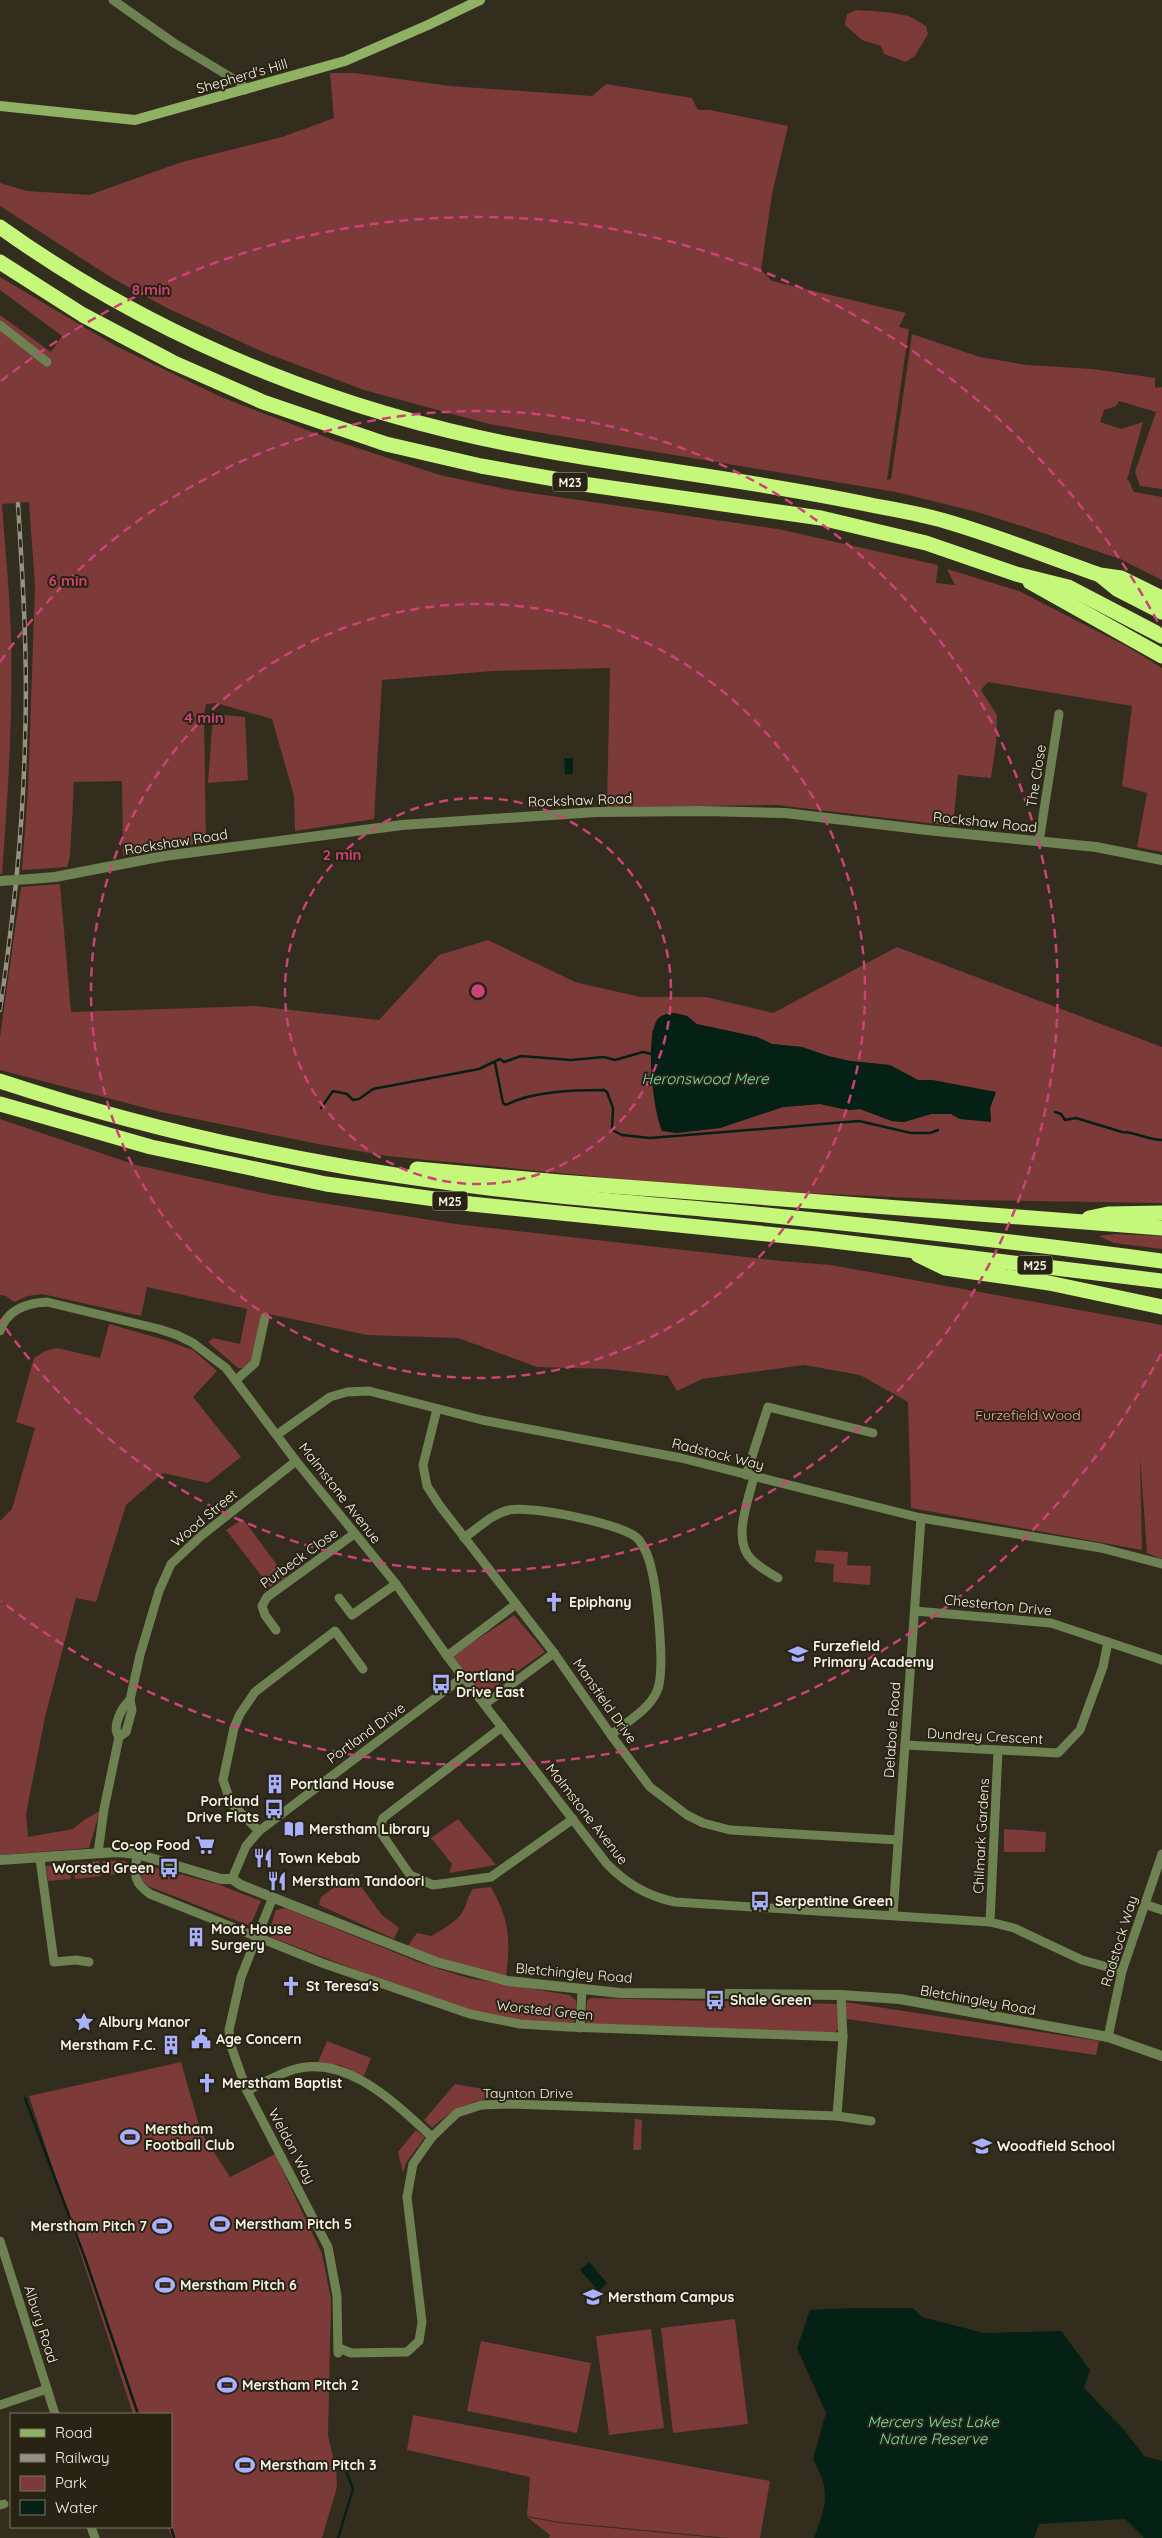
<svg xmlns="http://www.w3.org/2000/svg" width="1162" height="2538" font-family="Quicksand,sans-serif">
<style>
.green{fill:#7c3a38;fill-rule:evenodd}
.water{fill:#052014}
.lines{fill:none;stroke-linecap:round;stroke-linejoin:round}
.stream{stroke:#052014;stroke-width:2.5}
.minor{stroke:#6d8152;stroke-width:9}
.tertiary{stroke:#6d8152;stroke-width:10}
.secondary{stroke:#90b164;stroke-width:10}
.motorway{stroke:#c5f77b;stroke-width:15}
.rail-casing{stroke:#959183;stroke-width:4.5}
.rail{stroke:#282313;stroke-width:2.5;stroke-dasharray:8;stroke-linecap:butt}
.tertiary-bridge{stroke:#6d8152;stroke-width:10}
.ring{fill:none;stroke:#cc4377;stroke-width:2.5;stroke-dasharray:9 6}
.labels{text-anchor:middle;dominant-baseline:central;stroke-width:4;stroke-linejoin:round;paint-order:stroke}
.shield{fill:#282313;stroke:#b7b3a7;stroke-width:1}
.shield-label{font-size:12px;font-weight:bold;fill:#f4f1e6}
.street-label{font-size:14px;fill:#f4f1e6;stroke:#282313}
.park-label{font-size:14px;fill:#fba39d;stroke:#282313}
.poi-label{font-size:14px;font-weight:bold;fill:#f4f1e6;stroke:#282313;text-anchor:start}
.water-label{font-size:15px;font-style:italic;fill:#6ce3ae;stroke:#282313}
.centre{fill:#cc4377;stroke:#282313;stroke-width:2.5}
.ring-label{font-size:15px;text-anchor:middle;font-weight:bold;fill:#cc4377;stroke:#282313;stroke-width:4;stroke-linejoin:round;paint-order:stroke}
</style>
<rect width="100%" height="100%" fill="#322d1d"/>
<g class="green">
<path d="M856,10C872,11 893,12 908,16C914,18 920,23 926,26L928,34L915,56L906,62L884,54L881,46L862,40L845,25L847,14Z"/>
<path d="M330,73H355L450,86L592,96L606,84L692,98L698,110H710L788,126L772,194L761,270L772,281L906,313L899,327L909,329L887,480L891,479L912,334L980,357L1026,365L1093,369L1155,378V388L1162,387V489L1140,486L1135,472L1156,412L1119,401L1116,406L1104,410L1100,422L1121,429L1143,422L1127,480L1129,481L1134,492L1162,497V580L1120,559L1031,529L977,512L896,492L489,424L364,390L263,352L169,309L112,278L0,206V183L27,191L89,195L182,162L282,137L334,118Z"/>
<path d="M0,277L116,346L221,397L336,441L440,475L510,490L778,529L938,565L936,583L955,585L947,569L1019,591L1128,647L1162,668V852L1137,847L1147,793L1122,786L1132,706L988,682L981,690L997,715L996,744L991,778L958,775L953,826L777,805L607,807L610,668L493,671L382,680L374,819L295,831L294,796L272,719L216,703L206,704L204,717L206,842L123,856L122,781L74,782L70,857L67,867L22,870L28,790L35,587L29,502L2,504C5,548 10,593 11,637C13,716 8,795 2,874H0V315L51,352L62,336L0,290Z"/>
<path d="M213,714L245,717L248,780L208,783Z"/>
<path d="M60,884L71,1012L256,1006L379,1020L439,955L488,940L575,982L640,997H706L773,1013L897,947L1162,1047V1203L962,1200L781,1192L682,1185L387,1156L318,1144L161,1112L0,1070V1037L21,887ZM674,1013L687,1016L696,1024L757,1037L772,1044L802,1047L828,1056L850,1061L889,1065L918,1080H932L995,1092L990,1108L991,1121L960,1119L951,1114H931L904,1122L892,1121L860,1109L848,1110L820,1104L783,1107L720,1128L676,1133L659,1122L652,1054V1031Z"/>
<path d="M0,1119L136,1165L272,1195L456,1224L781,1261L831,1265L1162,1325V1559L1147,1553L1140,1456L1142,1550L911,1508L908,1402L860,1375L804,1365L702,1379L677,1391L668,1376L609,1369L537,1367L458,1338L367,1335L264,1313L252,1361L243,1368H238L208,1342L213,1338L240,1344L247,1309L147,1287L141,1316L42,1294L28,1296L14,1302L6,1296L0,1295Z"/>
<path d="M1116,1234L1162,1236V1249L1114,1243L1099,1236Z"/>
<path d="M109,1324L165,1340L193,1350L217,1371L193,1397L241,1457L208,1483L163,1473L126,1505L96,1602L76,1598L45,1717L26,1814L28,1837L73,1829L84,1820L100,1811L89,1848L0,1855V1521L12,1509L35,1428L16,1422L34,1358L45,1351L57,1348L100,1358Z"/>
<path d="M243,1519L286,1577L270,1587L226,1530Z"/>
<path d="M816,1550L848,1552L847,1565L871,1566L870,1585L833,1582L834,1564L815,1562Z"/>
<path d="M514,1615L545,1652L483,1695L452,1656Z"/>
<path d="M458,1819L496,1865L449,1873L452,1864L431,1838Z"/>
<path d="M1004,1829L1046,1832L1045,1852H1004Z"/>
<path d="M99,1861L101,1876L75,1879L73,1864Z"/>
<path d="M103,1861H124L129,1863L131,1868L128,1873L105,1875Z"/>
<path d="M68,1864L71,1879L48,1881L46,1866Z"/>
<path d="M146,1865L217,1884L261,1901L250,1926L148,1886L141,1879L142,1869Z"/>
<path d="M352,1874L382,1915L399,1928L394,1939L319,1905L321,1897Z"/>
<path d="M491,1887C509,1919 511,1939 506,1976L433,1957L408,1946L417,1933L432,1936C442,1929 457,1922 463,1911C468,1903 467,1896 473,1889Z"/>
<path d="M285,1908L421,1963L468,1978L569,1995L576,2000V2019L572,2024L520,2021L444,2004L271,1937L269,1931L276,1910Z"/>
<path d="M590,1998L838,2004V2030L834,2033L589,2025L585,2021L587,2001Z"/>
<path d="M845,2002L1099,2041L1096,2055L847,2019Z"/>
<path d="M327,2041L371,2058L364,2076L340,2065L317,2064Z"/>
<path d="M181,2062L201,2132L230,2177L275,2154L322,2254L331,2299L328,2436L336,2469L337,2487L322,2538H172L168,2527H171V2414H133L29,2096Z"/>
<path d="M455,2084L506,2093V2096C473,2100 457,2105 432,2128L424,2120Z"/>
<path d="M635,2119L642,2120L641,2150H633Z"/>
<path d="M416,2130L425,2137L406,2163L403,2173L398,2152Z"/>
<path d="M735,2319L748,2424L673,2433L661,2328Z"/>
<path d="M651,2329L664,2428L609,2435L596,2336Z"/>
<path d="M481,2341L591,2363L577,2433L467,2411Z"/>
<path d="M413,2415L770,2481L760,2538H729L559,2522L527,2516L530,2477L407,2450Z"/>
<path d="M527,2517L559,2523L718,2538H549L550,2535Z"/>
</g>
<g class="water">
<path d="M564,758H573V774H565Z"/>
<path d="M674,1013L687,1016L697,1024L757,1037L772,1044L802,1047L828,1056L850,1061L890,1065L918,1080H932L996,1092L990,1108L991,1122L960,1119L951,1114H931L904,1122L892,1121L860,1109L848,1110L820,1104L783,1107L720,1128L676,1133L662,1131C653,1110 645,1040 657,1020C661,1014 668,1014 674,1013Z"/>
<path d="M589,2262L607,2283L599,2291L580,2270Z"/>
<path d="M852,2308H913L922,2317L984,2333L1061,2331L1090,2370L1084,2388L1125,2431L1144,2456L1162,2461V2538H1144L1125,2519L1039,2524L1034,2538H814C827,2503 831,2493 813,2459L826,2413L797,2348L810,2310Z"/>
</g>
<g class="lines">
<g class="stream">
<path d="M495,1063L503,1103L506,1105C532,1091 575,1090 604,1090L607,1092L613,1108L612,1130L622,1135L650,1138L859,1121L911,1133H930L938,1130"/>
<path d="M321,1108L333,1091L347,1094L353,1100L359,1099L373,1089L479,1069L500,1059L504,1062L521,1056L571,1060L604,1057L615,1060L643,1052L652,1054"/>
<path d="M1055,1112L1061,1114L1065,1120L1076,1118L1122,1132C1136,1132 1148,1140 1162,1140"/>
<path d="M25,2098L86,2261L138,2414"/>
<path d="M171,2527L174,2538"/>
<path d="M338,2538L353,2489L347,2473"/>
</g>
<g class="minor">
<path d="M113,0L174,43L242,84L245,90"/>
<path d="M0,325L47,362"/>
<path d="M1039,842L1059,714"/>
<path d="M0,1331C7,1310 26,1303 47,1302L159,1329L177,1335L193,1343L226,1368L296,1461L396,1584L447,1656L607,1864C627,1884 647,1896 675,1902L990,1922L1014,1928L1082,1960L1122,1971"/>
<path d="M236,1380L255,1363L265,1317"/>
<path d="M437,1409L423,1465L427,1486L440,1506L554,1653L611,1735L650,1787L687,1815L703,1823L730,1830L898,1840"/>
<path d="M278,1434L330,1397L347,1392L369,1391L482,1420L681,1458L921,1518L1101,1548L1162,1564"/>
<path d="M746,1475L768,1407L873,1433"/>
<path d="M754,1476C749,1500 731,1540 752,1560C759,1567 770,1573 778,1578"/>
<path d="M464,1538C478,1528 492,1514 509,1510C528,1505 627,1524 639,1540C645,1548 649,1558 651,1567C657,1591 666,1672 657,1691C649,1710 626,1722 611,1735"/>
<path d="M339,1598L352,1615L396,1584"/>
<path d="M915,1611L1051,1623L1162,1660"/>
<path d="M276,1630L265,1615L262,1606L267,1597L354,1534"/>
<path d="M447,1656L516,1604"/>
<path d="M485,1704L554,1653"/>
<path d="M502,1727L383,1818L379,1830L410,1875L433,1885L491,1877L573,1819"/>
<path d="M119,1737L126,1732L132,1710L130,1700L140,1655L159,1591L171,1564L201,1536L296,1461"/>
<path d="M905,1745L1058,1753L1080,1730L1103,1667L1108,1642"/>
<path d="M259,1831L231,1803L223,1780L234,1728L240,1714L255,1692L335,1631L363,1669"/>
<path d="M98,1853L104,1809L119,1737C111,1727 122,1707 130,1700"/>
<path d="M137,1854C135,1875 132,1881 150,1894L322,1963L470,2014L520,2024L568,2027L843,2037L841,1995"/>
<path d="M40,1859L54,1962L76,1960L89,1962"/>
<path d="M232,1879L246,1846L259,1831L463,1677"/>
<path d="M273,1897L241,1977L229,2030L231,2046L247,2091L328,2247L337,2296L338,2353"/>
<path d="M1144,1904L1162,1910"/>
<path d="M893,1915L921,1518"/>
<path d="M990,1922L998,1751"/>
<path d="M580,2028L582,1990"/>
<path d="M1108,2037L1122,1971L1162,1854"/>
<path d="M247,2091C261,2084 275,2076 289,2071C344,2051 395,2103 432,2137"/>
<path d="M837,2116L843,2037"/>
<path d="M0,2241L55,2414"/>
<path d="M339,2348L351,2353L407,2352L419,2341L422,2322L407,2197L413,2164L432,2137L457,2113L481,2105L512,2104L837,2116L871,2121"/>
<path d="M0,2405L47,2389"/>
<path d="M0,2505L4,2504"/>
<path d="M91,2527L95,2538"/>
</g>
<g class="tertiary">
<path d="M30,879L55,877L164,856L402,825L596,812L702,811L785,813L927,830L1096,847L1162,860"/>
<path d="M0,1860L117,1852L137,1854L221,1879H232L241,1885L436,1962L508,1981L620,1993L841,1995L900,1999L1108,2037L1162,2056"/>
</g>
<path class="secondary" d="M0,106L135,120L345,61L428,25L480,0"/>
<g class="motorway">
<path d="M0,227C166,346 358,420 559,453C663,471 768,483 871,505C896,510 921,514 945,521C997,536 1049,557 1100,575L1121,578L1162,598"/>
<path d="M0,262L83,315L172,362L263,402L386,444L481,466L583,484L821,518L926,543L1016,574L1068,587L1162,636"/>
<path d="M1101,576L1117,589L1162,612"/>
<path d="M1030,582L1162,656"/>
<path d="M0,1081C143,1128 295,1162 444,1182C548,1197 652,1204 756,1214C892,1228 1027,1243 1162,1261"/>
<path d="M0,1104L151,1147L326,1184L471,1204L817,1239L1162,1281"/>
<path d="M417,1169L560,1182L1162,1228"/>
<path d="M1089,1218L1108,1214L1162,1213"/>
<path d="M918,1255L945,1268L1049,1283L1162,1307"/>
</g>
<defs>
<path id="rail" d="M0,1010C13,922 23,832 25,742C28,663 23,583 18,504"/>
</defs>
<use href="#rail" class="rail-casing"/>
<use href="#rail" class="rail"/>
<path class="tertiary-bridge" d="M0,881L30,879"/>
</g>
<g class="ring">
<circle cx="478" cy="991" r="193"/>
<circle cx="478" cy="991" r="387"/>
<path d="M0 662A580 580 0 1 1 0 1320"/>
<path d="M1161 1354A774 774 0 0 1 1 1601M1 381A774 774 0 0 1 1161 628"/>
</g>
<defs>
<symbol id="church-bare" viewBox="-9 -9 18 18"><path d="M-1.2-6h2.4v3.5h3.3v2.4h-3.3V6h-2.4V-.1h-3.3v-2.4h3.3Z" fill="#a9b0fc" stroke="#282313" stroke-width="2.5" paint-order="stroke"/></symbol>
<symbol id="school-bare" viewBox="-9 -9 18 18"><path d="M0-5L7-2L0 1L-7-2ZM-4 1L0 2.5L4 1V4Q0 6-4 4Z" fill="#a9b0fc" stroke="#282313" stroke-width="2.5" paint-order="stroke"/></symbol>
<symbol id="bus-bare" viewBox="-9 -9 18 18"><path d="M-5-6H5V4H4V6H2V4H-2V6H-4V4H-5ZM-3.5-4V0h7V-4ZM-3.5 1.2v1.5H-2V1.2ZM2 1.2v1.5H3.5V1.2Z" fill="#a9b0fc" stroke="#282313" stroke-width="2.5" paint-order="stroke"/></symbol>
<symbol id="building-bare" viewBox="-9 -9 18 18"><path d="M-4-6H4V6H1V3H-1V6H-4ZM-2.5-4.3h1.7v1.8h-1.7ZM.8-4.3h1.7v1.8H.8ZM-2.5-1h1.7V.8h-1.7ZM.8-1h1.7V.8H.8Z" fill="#a9b0fc" stroke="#282313" stroke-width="2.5" paint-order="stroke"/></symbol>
<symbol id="library-bare" viewBox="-9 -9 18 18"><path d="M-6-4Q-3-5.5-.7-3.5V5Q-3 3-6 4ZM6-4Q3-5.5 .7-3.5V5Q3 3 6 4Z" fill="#a9b0fc" stroke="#282313" stroke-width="2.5" paint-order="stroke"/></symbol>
<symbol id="supermarket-bare" viewBox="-9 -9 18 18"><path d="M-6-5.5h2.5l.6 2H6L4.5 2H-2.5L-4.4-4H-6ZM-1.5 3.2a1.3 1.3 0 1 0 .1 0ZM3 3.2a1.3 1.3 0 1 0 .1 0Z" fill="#a9b0fc" stroke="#282313" stroke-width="2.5" paint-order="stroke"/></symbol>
<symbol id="restaurant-bare" viewBox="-9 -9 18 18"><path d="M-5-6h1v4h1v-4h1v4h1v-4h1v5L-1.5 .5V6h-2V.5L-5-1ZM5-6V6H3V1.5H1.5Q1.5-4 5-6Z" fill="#a9b0fc" stroke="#282313" stroke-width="2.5" paint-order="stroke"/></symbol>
<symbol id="sight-bare" viewBox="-9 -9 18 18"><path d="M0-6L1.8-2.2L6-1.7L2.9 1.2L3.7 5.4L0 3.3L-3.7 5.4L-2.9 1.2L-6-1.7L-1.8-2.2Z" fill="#a9b0fc" stroke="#282313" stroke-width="2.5" paint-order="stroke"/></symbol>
<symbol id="civic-bare" viewBox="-9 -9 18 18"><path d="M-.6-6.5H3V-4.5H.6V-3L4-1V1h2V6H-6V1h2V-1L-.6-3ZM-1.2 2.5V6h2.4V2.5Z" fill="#a9b0fc" stroke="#282313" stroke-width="2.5" paint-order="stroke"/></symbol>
<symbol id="stadium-bare" viewBox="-9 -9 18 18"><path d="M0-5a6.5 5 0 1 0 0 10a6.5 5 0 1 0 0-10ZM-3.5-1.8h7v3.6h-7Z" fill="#a9b0fc" stroke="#282313" stroke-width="2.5" paint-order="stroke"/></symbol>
</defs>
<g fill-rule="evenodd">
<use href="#church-bare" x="540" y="1588" width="28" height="28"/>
<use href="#school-bare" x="784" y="1640" width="28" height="28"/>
<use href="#bus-bare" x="427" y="1670" width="28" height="28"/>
<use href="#building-bare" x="261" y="1770" width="28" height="28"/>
<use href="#bus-bare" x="260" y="1795" width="28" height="28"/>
<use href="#library-bare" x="280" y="1815" width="28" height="28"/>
<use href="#supermarket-bare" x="191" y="1831" width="28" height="28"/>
<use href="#restaurant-bare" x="249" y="1844" width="28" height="28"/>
<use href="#bus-bare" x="155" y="1854" width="28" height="28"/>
<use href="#restaurant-bare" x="263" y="1867" width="28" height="28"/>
<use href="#bus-bare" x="746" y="1887" width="28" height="28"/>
<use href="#building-bare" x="182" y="1923" width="28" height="28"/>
<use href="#church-bare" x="277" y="1972" width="28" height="28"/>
<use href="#bus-bare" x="701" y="1986" width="28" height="28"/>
<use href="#sight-bare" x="70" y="2008" width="28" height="28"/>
<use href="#civic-bare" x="187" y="2025" width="28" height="28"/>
<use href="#building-bare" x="157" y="2031" width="28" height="28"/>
<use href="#church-bare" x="193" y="2069" width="28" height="28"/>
<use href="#stadium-bare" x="116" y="2123" width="28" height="28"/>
<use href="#school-bare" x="968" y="2132" width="28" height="28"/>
<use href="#stadium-bare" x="206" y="2210" width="28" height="28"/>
<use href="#stadium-bare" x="148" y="2212" width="28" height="28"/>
<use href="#stadium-bare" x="151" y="2271" width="28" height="28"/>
<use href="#school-bare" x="579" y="2283" width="28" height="28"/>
<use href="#stadium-bare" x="213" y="2371" width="28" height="28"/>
<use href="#stadium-bare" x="231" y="2451" width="28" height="28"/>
</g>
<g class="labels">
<g class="shield">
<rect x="552.5" y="472.5" width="35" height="19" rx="4"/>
<rect x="432.5" y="1191.5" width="35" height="19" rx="4"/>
<rect x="1017.5" y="1255.5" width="35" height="19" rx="4"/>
</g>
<g class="shield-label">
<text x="570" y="482">M23</text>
<text x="450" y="1201">M25</text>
<text x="1035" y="1265">M25</text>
</g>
<g class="street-label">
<text transform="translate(242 76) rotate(-16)">Shepherd's Hill</text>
<text transform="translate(1036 776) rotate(-81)">The Close</text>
<text transform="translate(580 800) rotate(-2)">Rockshaw Road</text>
<text transform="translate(985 822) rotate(6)">Rockshaw Road</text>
<text transform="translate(176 842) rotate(-9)">Rockshaw Road</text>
<text transform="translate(718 1454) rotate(14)">Radstock Way</text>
<text transform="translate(340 1493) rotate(52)">Malmstone Avenue</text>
<text transform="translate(204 1518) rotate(-40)">Wood Street</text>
<text transform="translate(299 1558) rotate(-36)">Purbeck Close</text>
<text transform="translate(998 1605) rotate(6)">Chesterton Drive</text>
<text transform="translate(605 1701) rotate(55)">Mansfield Drive</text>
<text transform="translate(892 1730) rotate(-86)">Delabole Road</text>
<text transform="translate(366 1733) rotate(-36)">Portland Drive</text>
<text transform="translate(985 1736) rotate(3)">Dundrey Crescent</text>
<text transform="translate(587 1814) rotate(52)">Malmstone Avenue</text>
<text transform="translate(981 1836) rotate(-87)">Chilmark Gardens</text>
<text transform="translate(1119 1941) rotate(-73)">Radstock Way</text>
<text transform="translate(574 1973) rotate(5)">Bletchingley Road</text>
<text transform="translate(978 2000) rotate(10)">Bletchingley Road</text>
<text transform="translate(545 2010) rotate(6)">Worsted Green</text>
<text x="528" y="2093">Taynton Drive</text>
<text transform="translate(292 2146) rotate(62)">Weldon Way</text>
<text transform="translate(41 2324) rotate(72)">Albury Road</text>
</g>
<g class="park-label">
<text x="1028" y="1415">Furzefield Wood</text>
</g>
<g class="poi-label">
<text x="569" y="1602">Epiphany</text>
<text x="813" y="1646">Furzefield<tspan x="813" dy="16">Primary Academy</tspan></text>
<text x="456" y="1676">Portland<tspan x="456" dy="16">Drive East</tspan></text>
<text x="290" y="1784">Portland House</text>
<text x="259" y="1801" text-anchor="end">Portland<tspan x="259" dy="16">Drive Flats</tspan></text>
<text x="309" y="1829">Merstham Library</text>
<text x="190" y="1845" text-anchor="end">Co-op Food</text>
<text x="278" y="1858">Town Kebab</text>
<text x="154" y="1868" text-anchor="end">Worsted Green</text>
<text x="292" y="1881">Merstham Tandoori</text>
<text x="775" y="1901">Serpentine Green</text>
<text x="211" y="1929">Moat House<tspan x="211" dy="16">Surgery</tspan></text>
<text x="306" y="1986">St Teresa's</text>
<text x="730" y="2000">Shale Green</text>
<text x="99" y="2022">Albury Manor</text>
<text x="216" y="2039">Age Concern</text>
<text x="156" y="2045" text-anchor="end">Merstham F.C.</text>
<text x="222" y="2083">Merstham Baptist</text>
<text x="145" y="2129">Merstham<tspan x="145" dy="16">Football Club</tspan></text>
<text x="997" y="2146">Woodfield School</text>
<text x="235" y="2224">Merstham Pitch 5</text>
<text x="147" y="2226" text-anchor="end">Merstham Pitch 7</text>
<text x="180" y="2285">Merstham Pitch 6</text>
<text x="608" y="2297">Merstham Campus</text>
<text x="242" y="2385">Merstham Pitch 2</text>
<text x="260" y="2465">Merstham Pitch 3</text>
</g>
<g class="water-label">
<text x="705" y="1078">Heronswood Mere</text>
<text x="933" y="2421">Mercers West Lake<tspan x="933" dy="17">Nature Reserve</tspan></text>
</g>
</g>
<circle cx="478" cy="991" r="8" class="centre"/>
<g class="ring-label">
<text x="151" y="295">8 min</text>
<text x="68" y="586">6 min</text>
<text x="204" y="723">4 min</text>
<text x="342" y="860">2 min</text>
</g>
<rect x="10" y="2413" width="162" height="115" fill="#282313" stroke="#7a7567"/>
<rect x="20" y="2429" width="25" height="8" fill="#90b164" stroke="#7a7567"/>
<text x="55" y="2438" font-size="15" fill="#f4f1e6">Road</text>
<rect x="20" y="2454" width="25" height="8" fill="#959183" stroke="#7a7567"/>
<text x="55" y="2463" font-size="15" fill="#f4f1e6">Railway</text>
<rect x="20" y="2476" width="25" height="15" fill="#7c3a38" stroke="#7a7567"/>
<text x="55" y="2488" font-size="15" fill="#f4f1e6">Park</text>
<rect x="20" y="2500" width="25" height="15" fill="#052014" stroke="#7a7567"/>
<text x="55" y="2513" font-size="15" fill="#f4f1e6">Water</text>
</svg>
